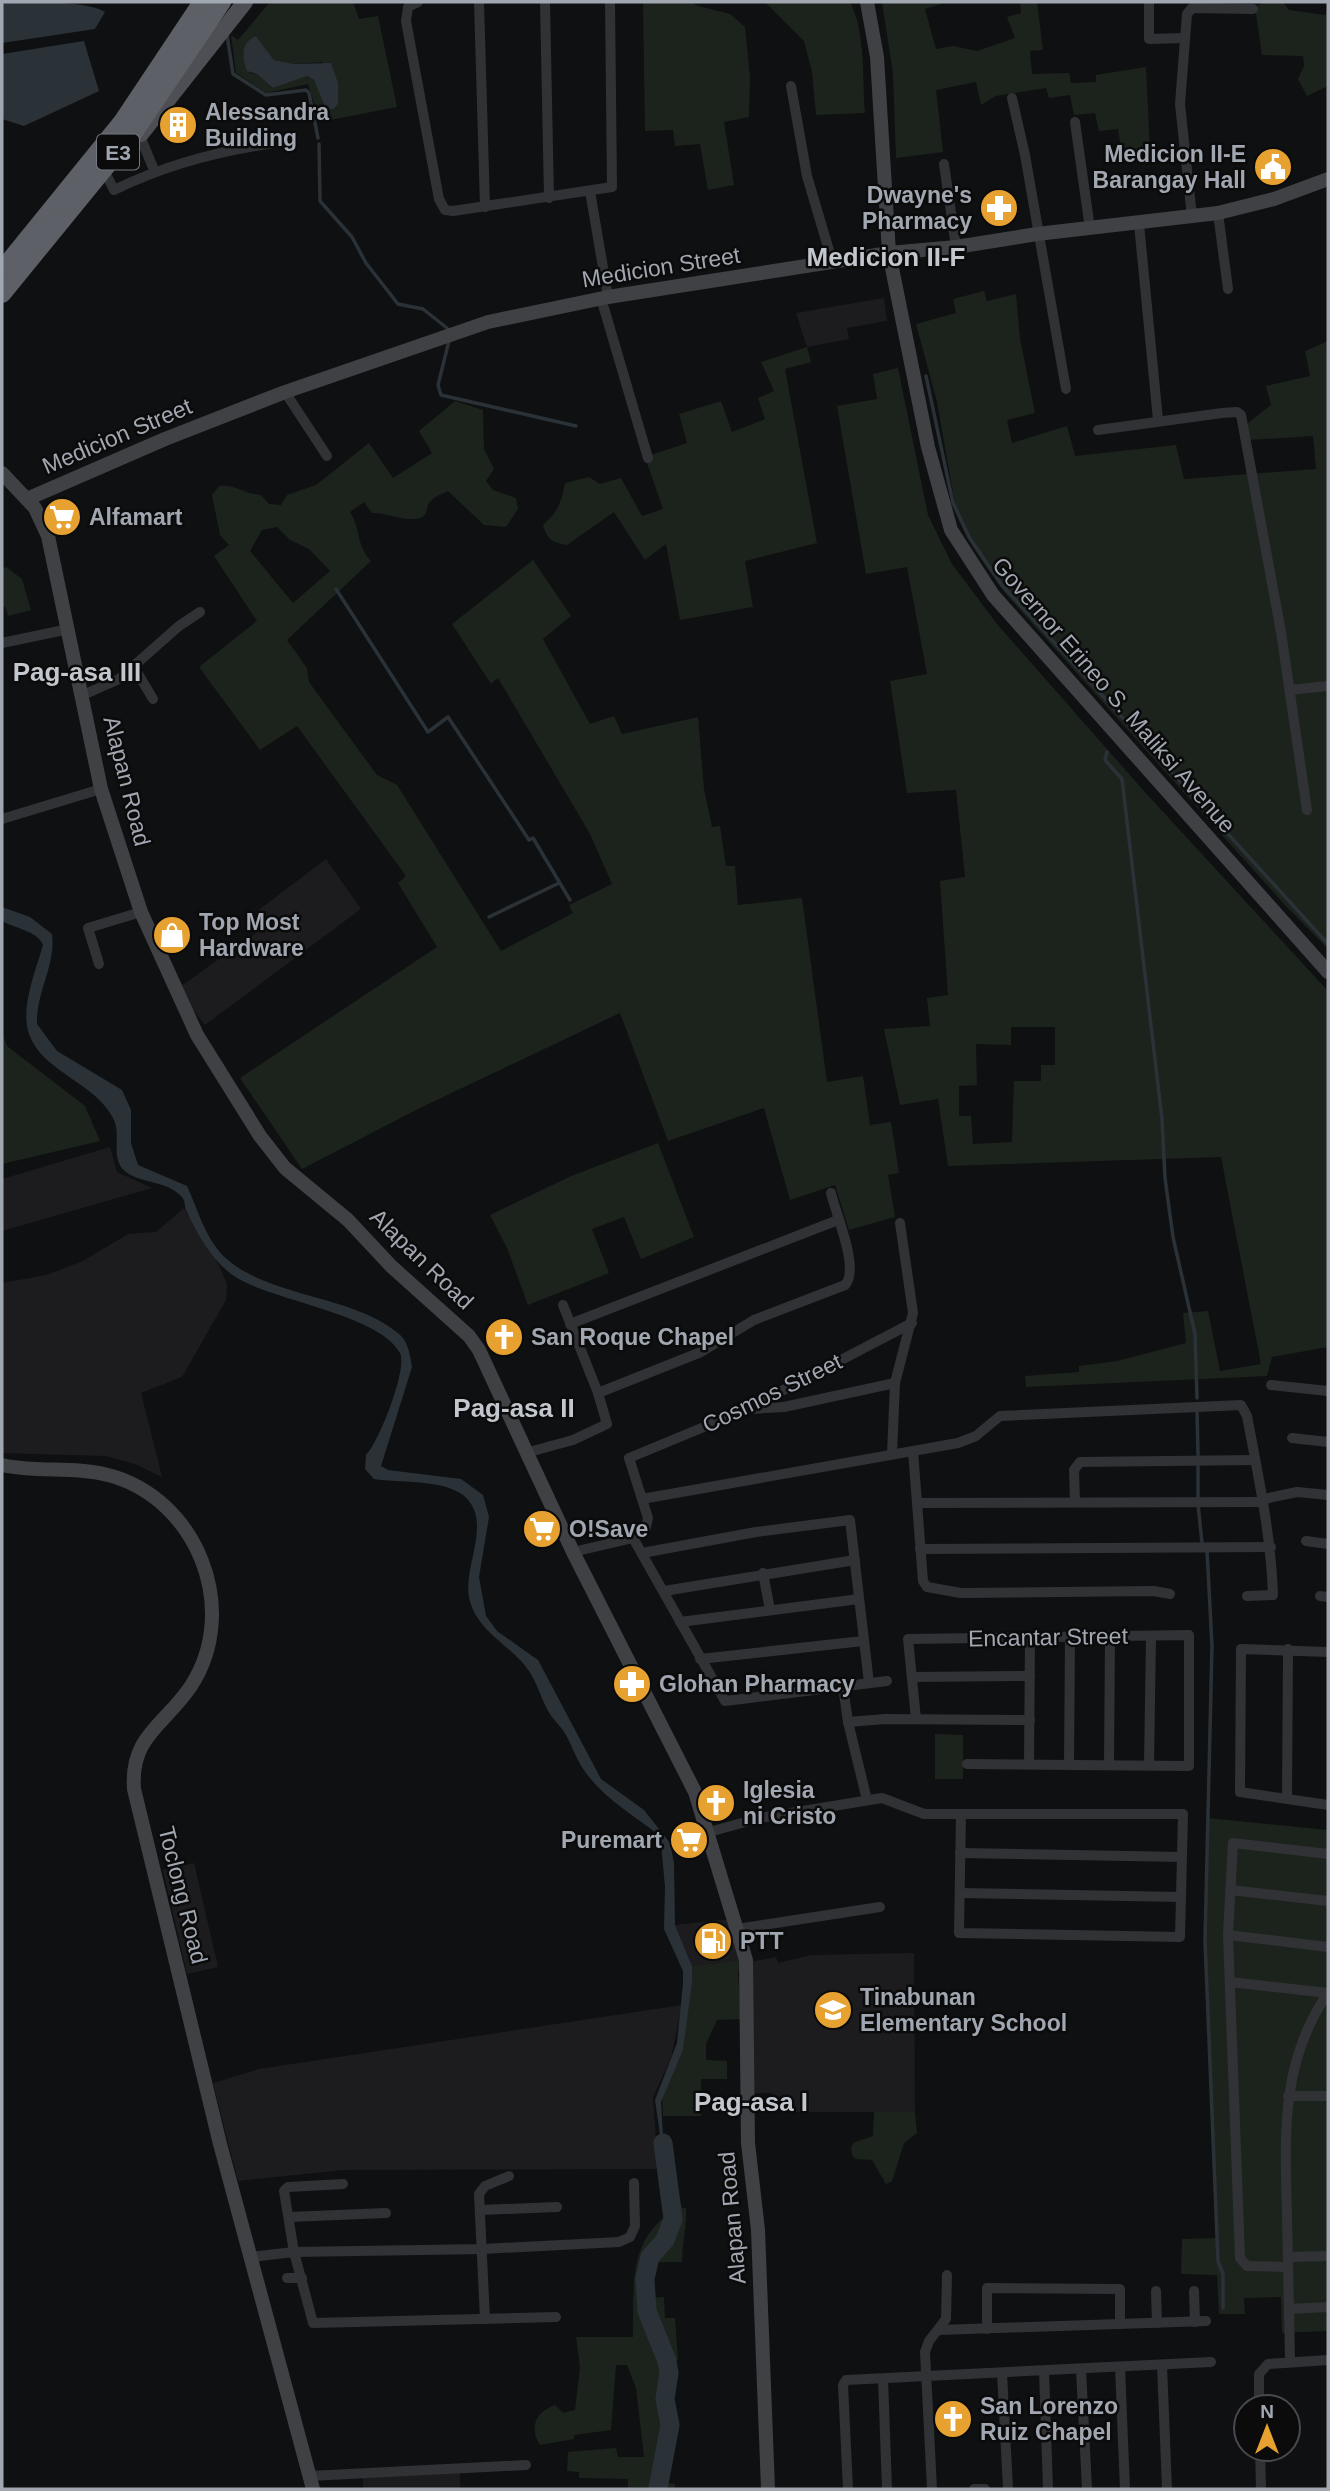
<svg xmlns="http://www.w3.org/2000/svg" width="1330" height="2491" font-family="Helvetica,sans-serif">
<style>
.built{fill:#1c1c1e}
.green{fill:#1c231d;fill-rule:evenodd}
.water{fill:#2a3238}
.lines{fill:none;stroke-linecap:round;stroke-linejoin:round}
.stream{stroke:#2a3238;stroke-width:3.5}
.river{stroke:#2a3238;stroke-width:19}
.street{stroke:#313235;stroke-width:10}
.secondary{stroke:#3f4145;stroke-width:14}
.primary{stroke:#4d4f54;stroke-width:16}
.highway-bridge{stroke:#5d6066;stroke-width:18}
.labels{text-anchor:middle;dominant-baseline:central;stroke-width:5;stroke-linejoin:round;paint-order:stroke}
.shield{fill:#0b0b0c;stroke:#747880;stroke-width:2}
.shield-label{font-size:21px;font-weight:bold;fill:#a1a7b1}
.poi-label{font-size:23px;font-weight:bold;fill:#a1a7b1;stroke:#0b0b0c;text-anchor:start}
.street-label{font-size:23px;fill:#a1a7b1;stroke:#0b0b0c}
.quarter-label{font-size:26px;font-weight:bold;fill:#c2c6cd;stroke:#0b0b0c}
</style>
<rect width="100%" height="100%" fill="#0f1011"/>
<g class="built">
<path d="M884,298L887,321L847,328L849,339L807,347L796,313Z"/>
<path d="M326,859L361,909L205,1025L190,1006L181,986L266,926L256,912Z"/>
<path d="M110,1147L117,1172L152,1188L2,1231V1179Z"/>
<path d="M184,1208L220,1267L227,1284L226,1300L182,1377L141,1393L162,1477L135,1464L106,1456L2,1453V1283L46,1275L83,1261L128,1234L156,1232Z"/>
<path d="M194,1863L218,1967L187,1974L163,1870Z"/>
<path d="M732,1919L742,1960L692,1966L675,1925Z"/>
<path d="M914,1953L915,2112H772V2093H753L750,1962L776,1957L778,1963L811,1955Z"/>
<path d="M682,2005L671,2058L653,2097L658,2169L343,2170L238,2181L213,2083L259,2069Z"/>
<path d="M460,2470V2489H363V2472Z"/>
</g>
<g class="green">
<path d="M270,2H353L359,19L378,16L397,107L320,122L308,84L267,93L236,73L231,35L238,40ZM256,36L274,60L294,64L323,62L319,91L314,80L306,76L273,88L257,74L250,73L243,53L247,43Z"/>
<path d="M643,2H694L695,5L730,14L745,27L750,77L749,117L724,122L734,185L708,190L700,144L675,146L673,130L645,131Z"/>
<path d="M765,2H850C866,33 862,78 865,113L816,115L812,72L804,41Z"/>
<path d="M882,2H947L925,9L936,49L953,46L977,51L1015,38L1007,17L1021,13L1020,2H1037L1043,50L1030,51L1032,74L1069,73L1071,83L1096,82V75L1146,67L1150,151L1122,156L1118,129L1099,131L1095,113L1074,115L1070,95L1049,98L1046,88L996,96L981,105L976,82L936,90L943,152L896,158L893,74Z"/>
<path d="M1265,2H1283L1289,10L1325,15L1328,7V86L1307,96L1298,79L1304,66L1303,56L1262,55L1255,7Z"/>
<path d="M984,291L987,301L1016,294L1020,339L1035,413L1007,420L1012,443L1067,426L1075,456L1176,445L1184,479L1316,469L1313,436L1248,440V423L1271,405L1266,386L1310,376L1305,351L1328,341V949L1282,902L1005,593C987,567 968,544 957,515L937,402L916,324L956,313L953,299Z"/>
<path d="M807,347L811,362L785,369L817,543L745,561L753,607L680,620L666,544L645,560L614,512L567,545C552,543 547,539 543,525C557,513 562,502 565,483L589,477L600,484L621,478L642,516L663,509L645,457L687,443L679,414L721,401L732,432L765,419L758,398L774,391L761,362Z"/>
<path d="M898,368L928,515L952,564L997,624L1143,790L1328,991V1347L1272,1357L1267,1376L1026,1387L1025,1376L1079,1372V1366L1117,1361L1186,1343L1183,1313L1208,1311L1220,1371L1261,1364L1221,1157L948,1166L938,1099L900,1105L884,1029L930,1026L927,998L948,995L940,881L965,877L956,790L907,793L890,681L927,674L907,567L866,574L837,406L877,399L873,374ZM1011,1027H1055V1065H1041V1081H1014L1012,1142L973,1144L971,1116H959V1086L977,1085L976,1044L1011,1045Z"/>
<path d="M455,401L483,410L484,449L494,469L486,481L493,490L516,498L518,509L506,527L484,525L448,491C442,494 433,497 429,503C426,508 428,513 422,517C407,524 388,512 372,513L364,502L350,512C361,529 356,545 371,561L287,640L307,668L309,682L377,775L397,785L501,951L573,913L569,905L612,884L590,834L498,678L491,684L452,624L533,560L571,616L543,639L590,724L614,716L622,734L698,717L704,789L712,827L720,826L726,866H735L738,905L802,898L827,1082L863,1076L870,1125L891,1122L899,1173L888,1175L895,1217L849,1230L835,1185L790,1200L764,1108L668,1141L620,1013L422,1107L302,1169L240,1078L437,947L398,883L406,876L297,726L260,750L199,667L257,621L214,556L229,545L220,535L212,495L219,486C236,484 244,494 261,495L269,504L281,505L287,495L316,485L369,443L393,478L432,453L419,431ZM277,527L290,540L309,549L330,571L293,603L250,551L262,530Z"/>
<path d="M6,567L22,579L31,610L8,616L5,606L2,607V568Z"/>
<path d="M2,1032L7,1046L85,1106L100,1141L2,1164Z"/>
<path d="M658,1143L694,1237L641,1259L624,1217L592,1229L609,1273L528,1305L507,1248L490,1215L571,1176Z"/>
<path d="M935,1734L963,1735V1779H935Z"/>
<path d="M1208,1818L1328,1830V2331L1282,2333L1281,2297L1244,2298L1245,2314H1219L1217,2275L1181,2274L1182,2239L1218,2238L1205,1941Z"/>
<path d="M742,1960L738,1972L741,2019L717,2020L706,2044V2060L727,2061V2079H701V2116H663L662,2097L683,2050L692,1966Z"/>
<path d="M874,2112H915L917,2133L904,2143L892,2181L886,2184L872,2160L856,2159L852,2155L851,2147L855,2142L873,2136Z"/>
<path d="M676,2183L682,2208H686C687,2227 682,2243 682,2262H651L648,2298L664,2297L665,2318H675L678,2360L665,2362L666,2382L662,2403L674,2404L675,2451L669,2452L664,2483L675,2484V2489H628V2479L579,2478V2472L567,2471L568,2452L616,2448L618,2457H644L636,2388L627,2365H616L611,2430L574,2435V2439L540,2445C529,2428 535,2412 555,2405L563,2413L575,2410L580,2367L576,2337H633C634,2292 627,2245 667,2215L665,2194L659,2184Z"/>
</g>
<g class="water">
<path d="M2,2C26,2 87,0 105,12L95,29L2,43Z"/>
<path d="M256,36L274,60L294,64L331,63L338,83V104L333,109H326L314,80L307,76L273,88L257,74L247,71C242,57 240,43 256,36Z"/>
<path d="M84,41L99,91L24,126L2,119V54Z"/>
<path d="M2,907L30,917L52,934C56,965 36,992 37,1024L57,1051L122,1090L131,1110V1143L138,1165L187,1186C199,1212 206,1242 229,1261C273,1297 354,1296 398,1333C408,1341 410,1354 412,1367L381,1466L388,1470L461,1479L483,1495L489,1517L479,1577L486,1616L497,1631L538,1660L601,1779L644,1810L670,1843L674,1863L675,1925L692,1966V1982L683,2050L661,2102L665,2169L655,2100L677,2043L683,1984V1971L664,1929L665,1887L661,1843L655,1832C627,1811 598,1794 580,1764C575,1755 571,1744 566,1735C561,1726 552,1719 547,1709C539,1693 535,1676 522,1662C504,1642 475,1628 469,1597C463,1565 494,1520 463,1495C442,1479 398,1483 374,1479L365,1469L366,1455C378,1444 408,1369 400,1353C380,1315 275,1301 237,1278C214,1264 199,1237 187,1212C184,1207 186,1202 182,1197C167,1181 146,1184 129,1174C108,1162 122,1138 114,1120C97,1083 42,1072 29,1034C20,1008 36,970 43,945C38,931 14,928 2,921Z"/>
</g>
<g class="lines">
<g class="stream">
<path d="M227,35L233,74L266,95L306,90L309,93L318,138"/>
<path d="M319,144L320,201L352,237L366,263L398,304L423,309L447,328"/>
<path d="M449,341L438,385L441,395L576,426"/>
<path d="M926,376L953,503L969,537L1001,584L1328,944"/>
<path d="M336,589L428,732L448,717L529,840L533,838L570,900"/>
<path d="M1107,752L1105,760L1122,779L1162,1119L1165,1178L1173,1237L1195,1334L1197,1398"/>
<path d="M489,917L559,883"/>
<path d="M1197,1409L1198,1455"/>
<path d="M1198,1463V1498"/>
<path d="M1198,1504L1202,1543"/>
<path d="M1207,1550L1212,1646L1205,1941L1218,2261L1223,2274V2308"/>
</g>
<path class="river" d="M658,2489L670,2425L665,2399L669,2373L667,2361L647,2311L645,2279L650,2257L665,2240L673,2219L663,2143"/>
<g class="street">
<path d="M418,2L408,7L406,21L439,199L445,210L453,211L612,187L610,2"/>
<path d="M479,2L485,207"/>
<path d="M545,2L549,198"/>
<path d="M1149,2V39L1184,38"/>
<path d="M791,86L807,176L833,264"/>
<path d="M1012,98L1025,155L1066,389"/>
<path d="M1075,122L1090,229"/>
<path d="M140,136L154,170"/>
<path d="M944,164L956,247"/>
<path d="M106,174L114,190C167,164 225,149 284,142"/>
<path d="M590,191L608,297"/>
<path d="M1218,213L1228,289"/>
<path d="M1192,217L1180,104L1187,14L1192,8L1253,9"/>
<path d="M1139,224L1158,420"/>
<path d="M601,298L648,458"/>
<path d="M285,392L327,456"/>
<path d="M1098,430L1222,413L1237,412L1241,415L1281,632L1307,810"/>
<path d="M2,643L69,629"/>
<path d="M134,667L153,699"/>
<path d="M1289,690L1328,686"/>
<path d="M83,695L119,679L179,626L200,612"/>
<path d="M2,819L101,789"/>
<path d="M99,964L88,928L141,912"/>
<path d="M570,1324L838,1220"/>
<path d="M1271,1385L1328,1391"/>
<path d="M598,1393L701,1352L754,1320L845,1285C860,1269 836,1215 831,1193"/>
<path d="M751,1409L784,1407L895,1383"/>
<path d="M1292,1438L1328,1442"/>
<path d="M913,1451L923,1581L927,1587L961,1593L1154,1591L1170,1594"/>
<path d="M529,1452L573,1440L607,1424L598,1393L563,1305"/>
<path d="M892,1454L895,1383L913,1313L900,1223"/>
<path d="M642,1499L958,1443L976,1436L1000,1416L1241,1405L1247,1416C1258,1475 1271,1534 1273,1595L1247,1596"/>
<path d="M1264,1499L1297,1492L1328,1495"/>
<path d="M1075,1502L1074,1470L1080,1462L1255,1460"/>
<path d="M917,1503L1264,1502"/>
<path d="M633,1538L725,1701L887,1681"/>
<path d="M1306,1541L1328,1544"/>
<path d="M920,1549L1271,1547"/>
<path d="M573,1552L633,1538L645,1531L648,1518L629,1458L745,1410L912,1323"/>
<path d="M642,1553L756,1532L850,1520L869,1683"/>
<path d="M763,1573L770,1610"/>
<path d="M664,1591L855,1560"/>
<path d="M1320,1596L1328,1597"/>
<path d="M680,1622L859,1599"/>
<path d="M1328,1652L1241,1649L1240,1792L1328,1805"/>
<path d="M700,1659L863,1641"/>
<path d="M912,1677L1030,1676"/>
<path d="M843,1686L848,1722L867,1800"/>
<path d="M916,1719L908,1639L1189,1635V1766L967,1764"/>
<path d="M848,1722L885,1719L1030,1720"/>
<path d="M1029,1764L1030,1637"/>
<path d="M1069,1765L1070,1637"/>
<path d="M1109,1765L1110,1636"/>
<path d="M1149,1765L1151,1636"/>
<path d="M1287,1799L1288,1649"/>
<path d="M709,1832L760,1818L882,1798L924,1814H1183L1180,1937L959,1933L961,1814"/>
<path d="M960,1853L1182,1857"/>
<path d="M1230,1890L1328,1901"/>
<path d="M960,1893L1181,1897"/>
<path d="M737,1929L880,1907"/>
<path d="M1228,1935L1328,1947"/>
<path d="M1230,1982L1328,1993"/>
<path d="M1288,2096H1328"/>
<path d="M343,2184L288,2187L284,2191L294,2252L313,2323L556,2317"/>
<path d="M480,2210L557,2207"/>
<path d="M289,2217L386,2213"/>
<path d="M251,2257L294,2252L483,2249L619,2242L630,2237L635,2226L634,2183"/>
<path d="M1288,2257L1328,2256"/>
<path d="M1288,2267L1247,2266L1240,2258L1228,1935L1233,1843L1328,1854"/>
<path d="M287,2278H302"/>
<path d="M1156,2291L1157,2323"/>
<path d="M1194,2291L1195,2322"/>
<path d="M1289,2309L1328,2307"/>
<path d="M485,2319L479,2194L485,2186L509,2176"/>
<path d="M987,2329V2288L1120,2289V2324"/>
<path d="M939,2330L1206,2321"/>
<path d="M1290,2361C1289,2312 1288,2264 1287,2215C1285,2135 1280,2062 1328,1993"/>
<path d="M1162,2365L1167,2489"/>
<path d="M1120,2367L1125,2489"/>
<path d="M1081,2369L1087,2489"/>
<path d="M1044,2371L1048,2489"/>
<path d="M1002,2373L1008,2489"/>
<path d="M883,2379L887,2489"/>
<path d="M1259,2407V2374L1268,2364L1328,2360"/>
<path d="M1260,2449L1261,2489"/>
<path d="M310,2476L526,2465"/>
<path d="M848,2489L843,2385L846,2380L1211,2362"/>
<path d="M932,2489L925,2352L929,2341L946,2319L947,2275"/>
<path d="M974,2489H985"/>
</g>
<g class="secondary">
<path d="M867,2L877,57L889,253L928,447L951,530L993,595L1328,972"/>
<path d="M2,473L35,508L48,536L101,789L141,912L197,1035L260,1136L285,1168L348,1220L391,1266L469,1336L479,1350L573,1552L695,1792L746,1960L748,2143L758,2230L768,2489"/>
<path d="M27,499L165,439L285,392L488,322L608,297L889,253L956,247L1037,234L1218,213L1274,199L1328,179"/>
<path d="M2,1465C37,1473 74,1466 108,1475C197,1498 241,1609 191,1686C165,1725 130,1736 134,1789L220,2144L313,2489"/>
</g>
<path class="primary" d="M141,134L245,2"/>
<g class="highway-bridge">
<path d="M2,270L122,122L202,2"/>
<path d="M2,294L135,131L222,2"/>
</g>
</g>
<defs>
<symbol id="building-disc" viewBox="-11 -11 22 22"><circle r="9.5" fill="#e7a131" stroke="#0b0b0c"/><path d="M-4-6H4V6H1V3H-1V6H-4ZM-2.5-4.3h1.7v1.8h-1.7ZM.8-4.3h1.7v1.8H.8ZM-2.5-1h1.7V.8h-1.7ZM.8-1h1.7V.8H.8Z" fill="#fff"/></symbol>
<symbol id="civic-disc" viewBox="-11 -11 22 22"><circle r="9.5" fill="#e7a131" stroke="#0b0b0c"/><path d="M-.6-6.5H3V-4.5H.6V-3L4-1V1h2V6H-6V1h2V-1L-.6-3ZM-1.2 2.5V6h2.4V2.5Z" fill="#fff"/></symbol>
<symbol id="pharmacy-disc" viewBox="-11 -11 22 22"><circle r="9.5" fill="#e7a131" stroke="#0b0b0c"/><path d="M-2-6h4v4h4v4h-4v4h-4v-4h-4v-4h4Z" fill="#fff"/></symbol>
<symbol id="supermarket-disc" viewBox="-11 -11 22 22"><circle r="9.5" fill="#e7a131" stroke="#0b0b0c"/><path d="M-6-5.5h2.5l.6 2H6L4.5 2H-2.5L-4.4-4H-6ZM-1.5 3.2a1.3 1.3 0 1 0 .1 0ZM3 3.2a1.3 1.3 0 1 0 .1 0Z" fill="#fff"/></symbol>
<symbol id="shop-disc" viewBox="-11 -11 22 22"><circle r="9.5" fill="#e7a131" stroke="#0b0b0c"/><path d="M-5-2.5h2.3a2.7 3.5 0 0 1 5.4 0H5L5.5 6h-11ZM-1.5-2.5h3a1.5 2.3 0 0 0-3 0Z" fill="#fff"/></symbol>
<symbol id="church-disc" viewBox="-11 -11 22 22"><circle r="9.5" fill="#e7a131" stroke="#0b0b0c"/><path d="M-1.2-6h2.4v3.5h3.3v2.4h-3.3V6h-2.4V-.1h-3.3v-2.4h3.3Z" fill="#fff"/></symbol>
<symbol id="fuel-disc" viewBox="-11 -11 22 22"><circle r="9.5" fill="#e7a131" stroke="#0b0b0c"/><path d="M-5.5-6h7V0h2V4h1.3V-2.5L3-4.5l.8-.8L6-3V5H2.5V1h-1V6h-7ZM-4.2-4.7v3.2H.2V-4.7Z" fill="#fff"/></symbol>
<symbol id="school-disc" viewBox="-11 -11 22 22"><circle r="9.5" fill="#e7a131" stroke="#0b0b0c"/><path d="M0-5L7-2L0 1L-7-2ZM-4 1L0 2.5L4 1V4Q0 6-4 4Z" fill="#fff"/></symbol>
</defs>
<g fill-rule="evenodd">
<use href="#building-disc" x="156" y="103" width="44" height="44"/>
<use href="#civic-disc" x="1251" y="145" width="44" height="44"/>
<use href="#pharmacy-disc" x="977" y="186" width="44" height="44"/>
<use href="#supermarket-disc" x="40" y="495" width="44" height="44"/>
<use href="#shop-disc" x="150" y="913" width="44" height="44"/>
<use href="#church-disc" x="482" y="1315" width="44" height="44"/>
<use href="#supermarket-disc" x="520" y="1507" width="44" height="44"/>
<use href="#pharmacy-disc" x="610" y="1662" width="44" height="44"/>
<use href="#church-disc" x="694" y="1781" width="44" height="44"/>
<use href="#supermarket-disc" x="667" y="1818" width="44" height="44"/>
<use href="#fuel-disc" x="691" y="1919" width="44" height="44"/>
<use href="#school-disc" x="811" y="1988" width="44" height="44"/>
<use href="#church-disc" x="931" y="2397" width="44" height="44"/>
</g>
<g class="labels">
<rect class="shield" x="97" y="134.5" width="42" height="35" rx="5"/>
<g class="shield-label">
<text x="118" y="152">E3</text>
</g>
<g class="poi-label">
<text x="205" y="112">Alessandra<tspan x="205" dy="26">Building</tspan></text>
<text x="1246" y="154" text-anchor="end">Medicion II-E<tspan x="1246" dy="26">Barangay Hall</tspan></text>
<text x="972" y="195" text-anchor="end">Dwayne's<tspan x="972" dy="26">Pharmacy</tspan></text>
<text x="89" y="517">Alfamart</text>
<text x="199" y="922">Top Most<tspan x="199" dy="26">Hardware</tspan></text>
<text x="531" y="1337">San Roque Chapel</text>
<text x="569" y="1529">O!Save</text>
<text x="659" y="1684">Glohan Pharmacy</text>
<text x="743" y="1790">Iglesia<tspan x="743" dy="26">ni Cristo</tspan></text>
<text x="662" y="1840" text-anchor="end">Puremart</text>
<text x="740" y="1941">PTT</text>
<text x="860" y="1997">Tinabunan<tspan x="860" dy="26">Elementary School</tspan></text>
<text x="980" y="2406">San Lorenzo<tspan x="980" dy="26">Ruiz Chapel</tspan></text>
</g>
<g class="street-label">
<text transform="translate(661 267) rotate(-9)">Medicion Street</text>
<text transform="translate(117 436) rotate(-23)">Medicion Street</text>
<text transform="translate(1114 695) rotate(49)">Governor Erineo S. Maliksi Avenue</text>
<text transform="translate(127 781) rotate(76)">Alapan Road</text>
<text transform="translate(422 1259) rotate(44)">Alapan Road</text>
<text transform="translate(772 1393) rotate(-26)">Cosmos Street</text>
<text transform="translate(1048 1637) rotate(-1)">Encantar Street</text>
<text transform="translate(183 1895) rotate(76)">Toclong Road</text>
<text transform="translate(732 2218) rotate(-95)">Alapan Road</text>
</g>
<g class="quarter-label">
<text x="886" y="257">Medicion II-F</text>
<text x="77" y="672">Pag-asa III</text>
<text x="514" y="1408">Pag-asa II</text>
<text x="751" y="2102">Pag-asa I</text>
</g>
</g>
<rect width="1330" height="2491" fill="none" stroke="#a1a7b1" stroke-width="7"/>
<g transform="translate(1267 2428)"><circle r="33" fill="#0b0b0c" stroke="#47494e" stroke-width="2"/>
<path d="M0-5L12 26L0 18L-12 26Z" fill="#e7a131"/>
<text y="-10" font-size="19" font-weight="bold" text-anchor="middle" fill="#a1a7b1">N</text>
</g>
</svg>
